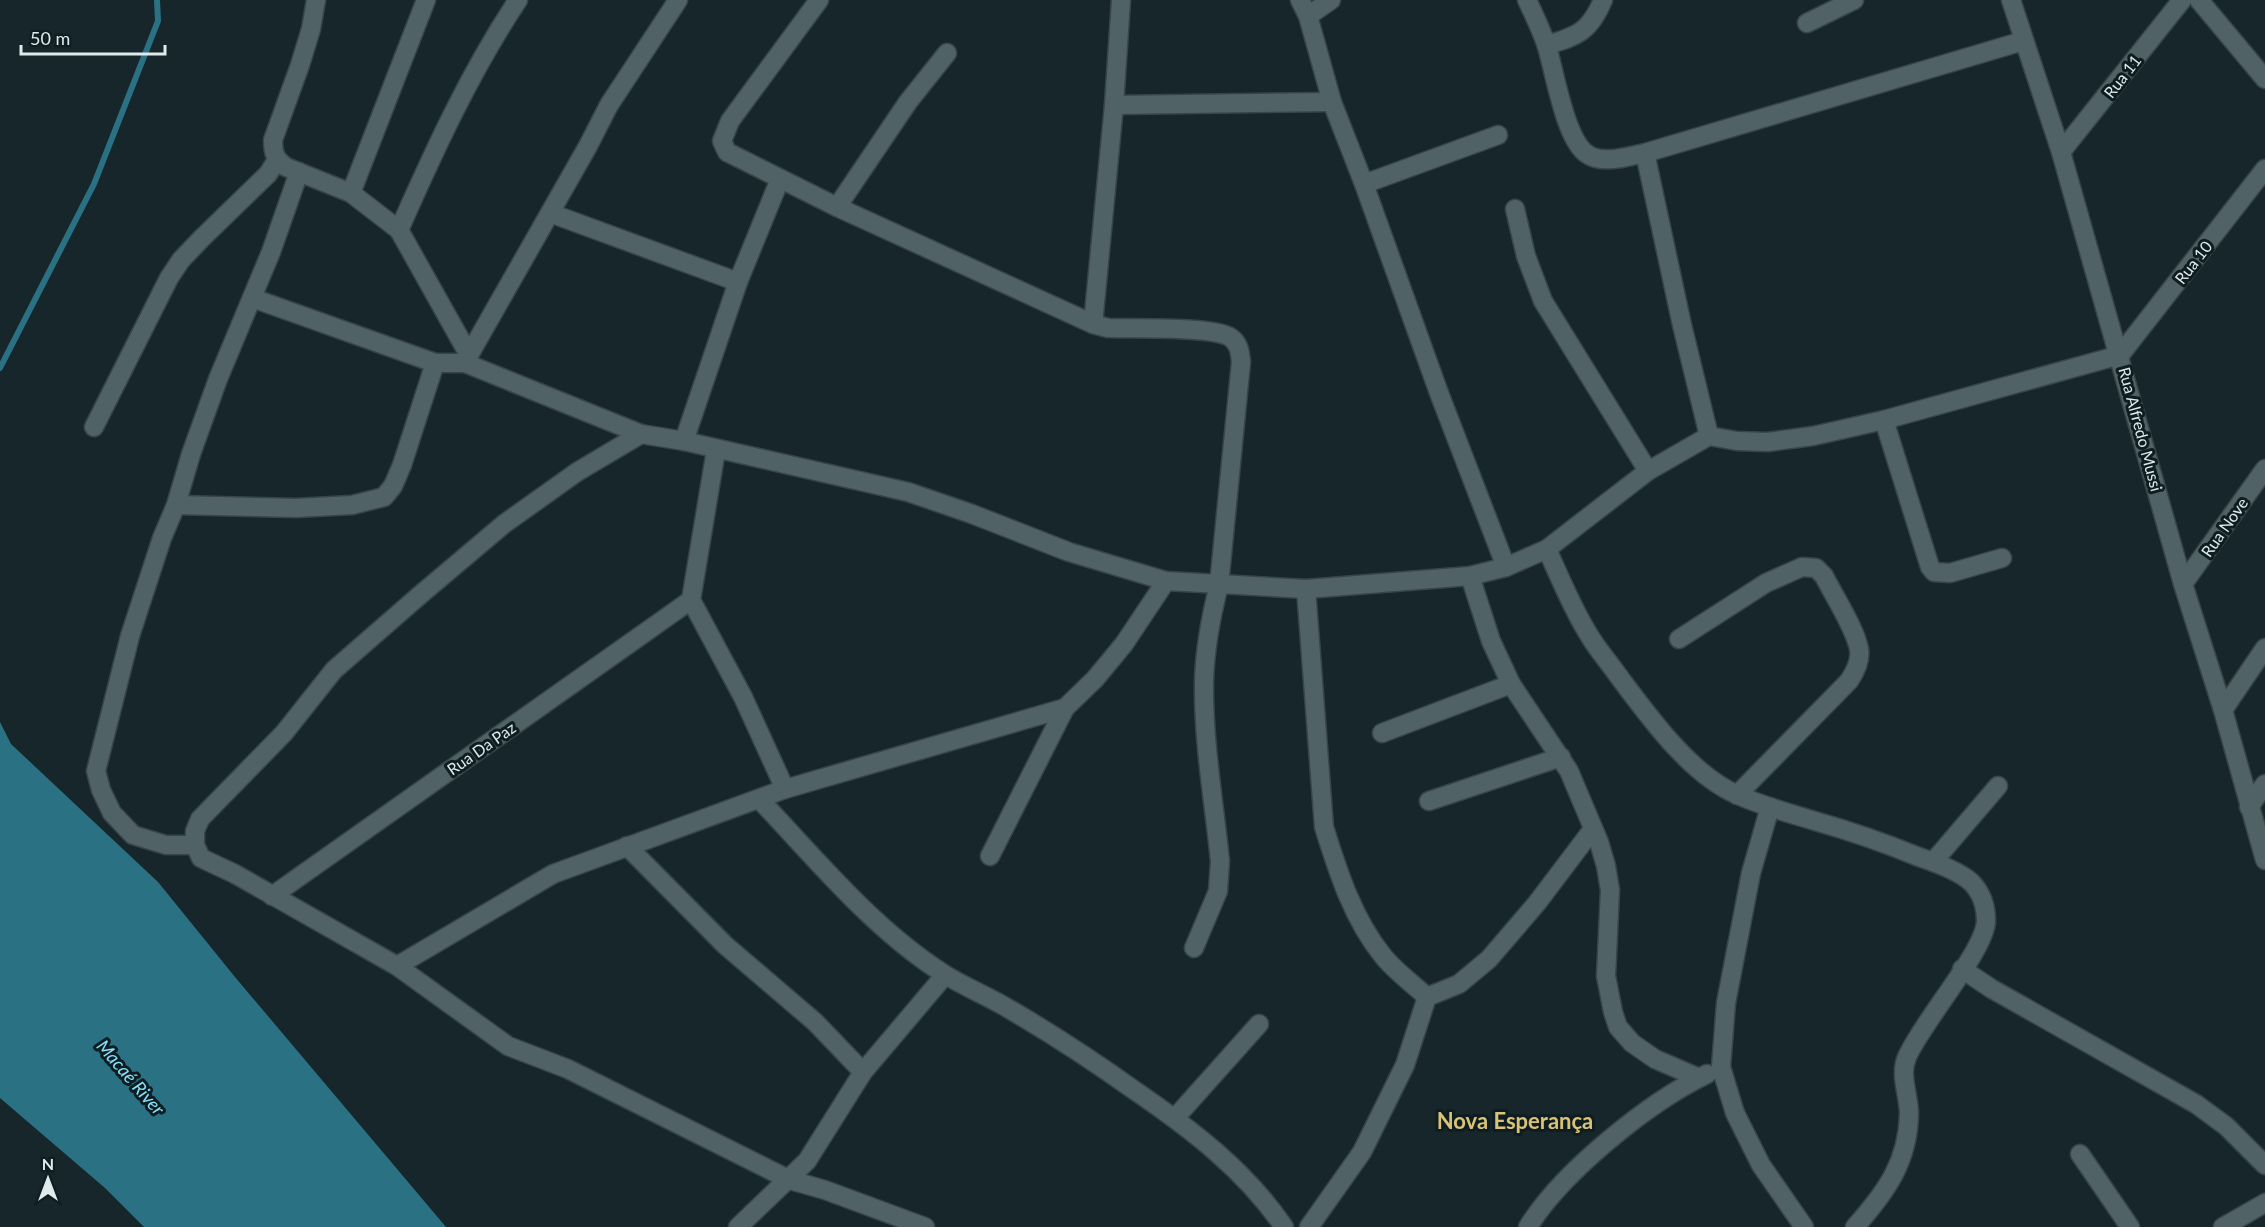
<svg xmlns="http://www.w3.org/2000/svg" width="2265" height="1227" font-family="Lato,sans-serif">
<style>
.water{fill:#2a7184}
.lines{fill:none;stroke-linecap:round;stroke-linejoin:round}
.stream{stroke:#2a7184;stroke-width:6}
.minor-casing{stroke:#384447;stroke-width:21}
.minor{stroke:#516267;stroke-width:18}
.labels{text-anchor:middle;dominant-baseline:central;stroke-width:6;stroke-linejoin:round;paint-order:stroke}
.street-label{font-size:16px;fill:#e0eaed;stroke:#0e1d21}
.water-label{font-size:18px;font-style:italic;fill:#87e1fa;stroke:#0e1d21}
.district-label{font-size:22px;font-weight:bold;fill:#dac276;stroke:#0e1d21}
</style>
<rect width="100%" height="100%" fill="#17262b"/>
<path class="water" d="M0,722L11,744L158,882L235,977L446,1227H144L105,1188L0,1098Z"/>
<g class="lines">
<path class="stream" d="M0,368L94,184L158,21L157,0"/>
<defs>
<g id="minor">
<path d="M316,0L311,29L300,65L273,140C273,153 275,159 286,167L351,193L399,230L469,355L465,363L641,434L684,441L908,492L972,514L1069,552L1166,581L1306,589L1470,576L1506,567L1547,549L1648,471L1709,436L1737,441L1768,442L1813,436L1884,420L2120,355L2265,169"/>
<path d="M819,0L730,121L722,141L727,152L837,207L1093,324L1108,328C1134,329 1211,326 1230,337C1239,343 1240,352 1241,362L1219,585C1211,616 1205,648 1204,681C1203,741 1214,802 1220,861L1218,891L1194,948"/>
<path d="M1300,0L1308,16L1332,102L1364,184L1439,393L1506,567"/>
<path d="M1527,0C1534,15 1542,31 1547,47C1555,73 1565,139 1587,154C1602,165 1629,156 1645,153L2023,41"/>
<path d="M2011,0L2061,152L2183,584L2223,710L2265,860"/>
<path d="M2199,0L2265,79"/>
<path d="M1308,16L1331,0"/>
<path d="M1807,23L1854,0"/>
<path d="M1547,45C1578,36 1590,31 1603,0"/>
<path d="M1114,105L1332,102"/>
<path d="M2061,152L2182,0"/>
<path d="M1645,153L1682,325L1709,436"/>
<path d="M1364,184L1498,135"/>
<path d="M351,193L426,0"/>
<path d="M837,207L908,102L947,53"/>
<path d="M1515,209L1526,256L1543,301L1648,471"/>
<path d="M550,213L738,282"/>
<path d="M399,230C434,151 470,72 518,0"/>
<path d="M252,298L435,363H465"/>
<path d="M1093,324L1114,105L1121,0"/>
<path d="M469,355L588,146L609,105L678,0"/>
<path d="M1884,420L1930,567L1934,572L1950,573L2002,558"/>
<path d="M94,427L169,278L181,260L201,239L268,174L277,160"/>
<path d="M641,434L577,472L504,524L420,595L334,670L284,733L200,819L195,831V845L201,858L235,874L397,966L508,1046L568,1069L790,1180L825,1190L925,1227"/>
<path d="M684,441L738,282L780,179"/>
<path d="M716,450L691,600L743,697L785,789"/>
<path d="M176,505L296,508L352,505L384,497L393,486L402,465L435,363"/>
<path d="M1547,549C1560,578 1572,608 1589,635C1597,649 1608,661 1617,674C1647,714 1690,775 1738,795C1762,806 1789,813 1815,821C1850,831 1885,843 1919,857C1934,862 1960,872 1971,882C1982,893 1986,905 1986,921C1985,951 1922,1022 1907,1057C1899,1075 1909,1095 1909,1114C1908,1162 1886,1192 1855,1227"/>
<path d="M1470,576L1491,641L1511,684L1569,771L1599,842L1606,866L1610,890L1606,976L1613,1012L1618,1027L1632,1043L1655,1059L1699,1078"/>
<path d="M2183,584L2265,469"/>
<path d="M1306,589L1324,827C1338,872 1353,919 1383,956C1395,971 1413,984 1427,997"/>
<path d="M1679,639L1766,583L1802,567L1816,568L1824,576C1834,596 1855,628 1859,649C1861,660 1855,672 1849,681L1737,795"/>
<path d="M2223,710L2265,648"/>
<path d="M1382,733L1511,684"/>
<path d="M760,800C817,860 873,929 944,974C963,986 985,995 1004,1006C1049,1032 1092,1060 1134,1090C1191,1129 1245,1170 1284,1227"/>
<path d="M1429,801L1561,757"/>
<path d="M1770,807L1751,873L1726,1003L1721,1067L1735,1113L1761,1165L1804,1227"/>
<path d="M2249,807L2265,784"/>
<path d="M195,845H166L133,835L112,813L101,790L96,771L130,636L162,538L176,505L191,454L218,379L271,252L299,172"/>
<path d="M627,846L725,945L815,1022L863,1072"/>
<path d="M990,856L1065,708"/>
<path d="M1933,862L1998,786"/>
<path d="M272,896L691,600"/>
<path d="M397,966L553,874L785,789L1065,708L1095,679L1124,644L1166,581"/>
<path d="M1962,969L1992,989L2196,1104L2226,1126L2265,1165"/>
<path d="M1175,1118L1259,1024"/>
<path d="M2080,1154L2130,1227"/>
<path d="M738,1227L807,1161L863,1072L945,975"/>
<path d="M1309,1227L1362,1152L1405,1065L1427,997L1459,984L1489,959L1537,903L1593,829"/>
<path d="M1528,1227C1562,1172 1649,1102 1707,1074"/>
<path d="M2223,1227L2265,1203"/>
</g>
</defs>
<use href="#minor" class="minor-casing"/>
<use href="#minor" class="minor"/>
</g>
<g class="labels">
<g class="street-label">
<text transform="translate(2122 76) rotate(-52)">Rua 11</text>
<text transform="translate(2193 262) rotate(-52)">Rua 10</text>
<text transform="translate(2141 429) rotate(75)">Rua Alfredo Mussi</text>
<text transform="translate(2224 527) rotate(-55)">Rua Nove</text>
<text transform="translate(481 748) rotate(-35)">Rua Da Paz</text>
</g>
<g class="water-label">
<text transform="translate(131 1077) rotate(49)">Macaé River</text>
</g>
<g class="district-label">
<text x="1515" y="1120">Nova Esperança</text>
</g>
</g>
<g transform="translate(48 1179)" stroke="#0e1d21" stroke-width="4.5" paint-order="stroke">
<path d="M0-4.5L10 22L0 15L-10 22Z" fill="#e0eaed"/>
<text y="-9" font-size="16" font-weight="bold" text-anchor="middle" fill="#e0eaed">N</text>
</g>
<path d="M21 45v9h144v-9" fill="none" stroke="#e0eaed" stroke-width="3"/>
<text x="30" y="45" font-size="18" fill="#e0eaed" stroke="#0e1d21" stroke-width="4.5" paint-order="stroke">50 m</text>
</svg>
